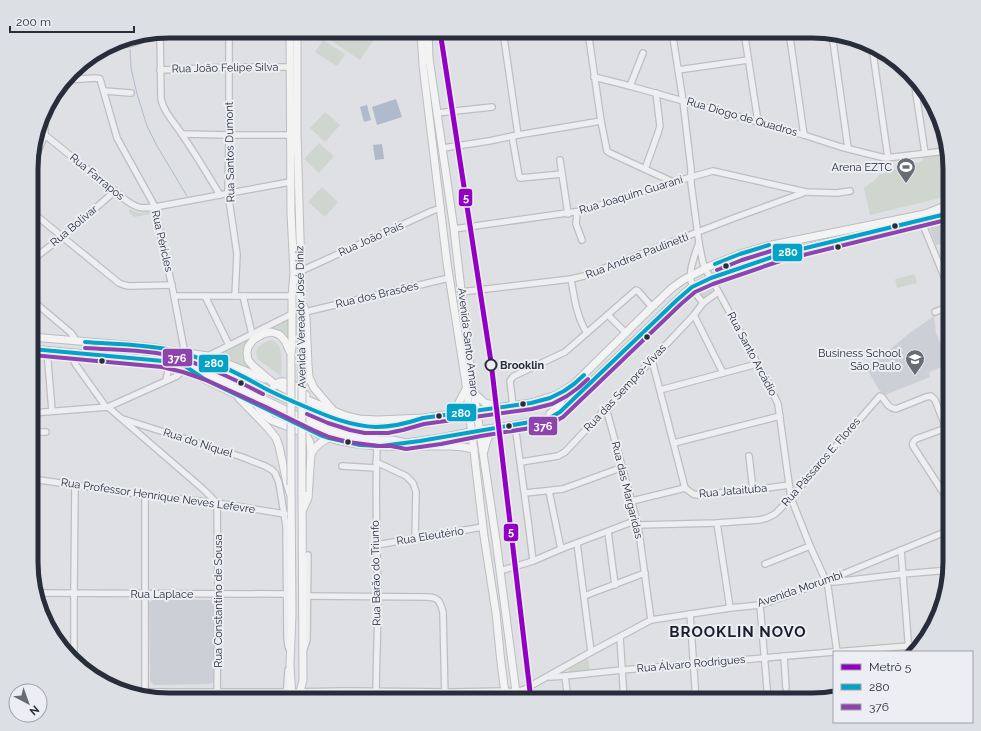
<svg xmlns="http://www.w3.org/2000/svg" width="981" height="731" font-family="Raleway,sans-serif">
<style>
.built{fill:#cdcfd6}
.green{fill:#ced6cf}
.water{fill:#afbacc}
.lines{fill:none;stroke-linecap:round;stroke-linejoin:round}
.stream{stroke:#afbacc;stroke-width:1}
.minor-casing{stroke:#bdbec1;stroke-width:8}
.major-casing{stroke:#bcbdc1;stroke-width:9}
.minor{stroke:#eeeef0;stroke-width:5.5}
.major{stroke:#f3f3f4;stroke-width:7}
.major-bridge-casing{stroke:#bcbdc1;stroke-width:9;stroke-linecap:butt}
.major-bridge{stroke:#f3f3f4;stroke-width:7}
.bus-1-casing{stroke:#eceef3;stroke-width:7}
.bus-2-casing{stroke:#eceef3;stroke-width:7}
.bus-1{stroke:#02a3c7;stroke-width:4}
.bus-2{stroke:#8e44ad;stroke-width:4}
.metro-1-casing{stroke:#eceef3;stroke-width:8}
.metro-1{stroke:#9200c3;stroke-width:5}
.bus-dot{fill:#282d3a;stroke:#eceef3;stroke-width:1.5}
.stop-dot{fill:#eceef3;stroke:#282d3a;stroke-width:2}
.labels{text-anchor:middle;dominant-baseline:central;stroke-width:4;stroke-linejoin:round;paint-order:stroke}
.street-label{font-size:11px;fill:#282d3a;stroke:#eceef3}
.poi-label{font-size:11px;fill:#282d3a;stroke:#eceef3;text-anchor:end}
.stop-label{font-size:11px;font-weight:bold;fill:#282d3a;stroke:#eceef3;text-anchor:start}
.district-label{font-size:15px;font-weight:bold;letter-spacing:1px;fill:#1a1e2b;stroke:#eceef3}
.rim{fill:none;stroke:#282d3a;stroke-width:5}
.line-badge{stroke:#eceef3;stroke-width:1.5}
.badge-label{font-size:11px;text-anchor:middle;font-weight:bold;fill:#fff}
</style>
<rect width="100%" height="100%" fill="#dfe0e3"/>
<g class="built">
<path d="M950,219V242L936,245L928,224Z"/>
<path d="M934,316L936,333L946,357L950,356V362L949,363V364L929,372L930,377L885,395L879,390L867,369L907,335Z"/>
<path d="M153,600H211L213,601L214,603V681L212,683L209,684L154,685L150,681L149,603L151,601Z"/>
</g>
<g class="green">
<path d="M317,31H371L377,35L360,60Z"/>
<path d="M452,31H465L466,36L453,38Z"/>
<path d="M323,40L345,54L337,66L315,52Z"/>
<path d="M325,112L340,125L325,142L310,128Z"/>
<path d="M319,143L334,156L319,173L304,159Z"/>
<path d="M947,155L950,172L949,173L941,171L944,197L870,215L864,188L875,180L879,175L914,163H919L923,160V157Z"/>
<path d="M322,187L338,202L325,217L308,202Z"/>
<path d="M129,209L139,213L150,212L151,214L134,217L129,212Z"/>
<path d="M915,274L917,283L897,288L895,279Z"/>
<path d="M709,282L712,287V294L707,298L701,297L696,289Z"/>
<path d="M288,318L289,319L288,339C285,335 281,331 276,329C268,328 252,335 247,342C244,347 243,354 246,360C248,364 252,369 255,373L220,358L219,356L220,351Z"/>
<path d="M272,340C285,344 281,366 281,376L259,360C251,349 262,342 272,340Z"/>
<path d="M467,418V422L435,426L415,431H379Z"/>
<path d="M588,659L590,670L569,672L568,671L569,669Z"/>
</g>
<g class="water">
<path d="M396,99L402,117L377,125L372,107Z"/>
<path d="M367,105L371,120L364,122L360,107Z"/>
<path d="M382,144L384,159L375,160L373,145Z"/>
</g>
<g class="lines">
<path class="stream" d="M130,50L131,68L137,94L147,126L157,146L187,196"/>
<defs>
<g id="minor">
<path d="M229,31V135L228,193L237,254L235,296"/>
<path d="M503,31L518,135"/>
<path d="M588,31L601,121L607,151L610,153L673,182"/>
<path d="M672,31L683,101L691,169V183L699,243L703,263L705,269L711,278L769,385L778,404L791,498L810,546L826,581L828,587L837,652"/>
<path d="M744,31L758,122"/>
<path d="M789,31L804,135"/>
<path d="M160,32L161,98C163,112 176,124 183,136C196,155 208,175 220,195"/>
<path d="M832,34L848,148"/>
<path d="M114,44C128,45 136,44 147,35"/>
<path d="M872,46L888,158"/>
<path d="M160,70L229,67H290"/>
<path d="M678,70L748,60"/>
<path d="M594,77L630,86L804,135L841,147L885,158L946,151"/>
<path d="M914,80L925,153"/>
<path d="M630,86L643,53"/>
<path d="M104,91L131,93"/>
<path d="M437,113L492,107"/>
<path d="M182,134L229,135H290"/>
<path d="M45,135L127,201C137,208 142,209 155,207L290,182"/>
<path d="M512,136L519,176L520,178L562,174"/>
<path d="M443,148L489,141L518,135L601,121"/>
<path d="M560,160L568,214"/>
<path d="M32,165L45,135L44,115"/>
<path d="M645,169L658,133L660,126L656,93"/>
<path d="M32,212L119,283L124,285L129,286L172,285"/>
<path d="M577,212L576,224L582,240"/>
<path d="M921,220L950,291"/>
<path d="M454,229L581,211L691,177L713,171L806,192L837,193L850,191"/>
<path d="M699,243C690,267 684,282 703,303"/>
<path d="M32,260L66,234L115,191"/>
<path d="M301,271L432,211L441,208"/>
<path d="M571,279C574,297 577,318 587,333"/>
<path d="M461,292L571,279L584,276L734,218L803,193"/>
<path d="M174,296H292"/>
<path d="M205,296L229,345"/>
<path d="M243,296L252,334"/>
<path d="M32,300L71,333L74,337L75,341"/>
<path d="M305,312L449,278"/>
<path d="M935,312L950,306"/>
<path d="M608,315L626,333"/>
<path d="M694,315L723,373"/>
<path d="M47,350L52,411"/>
<path d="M69,352L76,365L106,407"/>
<path d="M208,356L292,314"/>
<path d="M652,360L685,488"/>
<path d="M164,362L168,371L166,380"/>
<path d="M660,390L757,364"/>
<path d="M513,406L510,381L512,378L514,376L565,352L636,290L638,291L652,307"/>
<path d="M108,407L203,489L217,503L218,594L217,700"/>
<path d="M606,408L638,525L651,620"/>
<path d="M32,413L108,407L177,376L183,370L185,366V354L173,291L155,209L153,203L117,138L100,79L96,78L66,80"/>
<path d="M34,413L36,431L40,432H46"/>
<path d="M123,419L242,457L265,466L272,470L275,473L279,483L286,526L287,638L288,646L290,651"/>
<path d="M515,425L529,528L533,561"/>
<path d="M946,428L916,439C913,442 912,443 913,446L950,503"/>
<path d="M674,443L780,416"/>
<path d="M749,456L753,490"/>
<path d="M376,462L406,476L413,483L416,492L415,539"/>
<path d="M521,462L558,456L565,452L694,315L703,303L718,292"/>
<path d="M342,466L376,468"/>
<path d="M32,479L145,495L217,503L285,514"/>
<path d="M549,491L561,549"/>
<path d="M525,493L563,489L623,467"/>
<path d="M632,501L685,488L693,494L697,495L753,490L789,485"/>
<path d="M717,523L730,608"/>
<path d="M638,525L717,523L759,520L767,518L775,514L791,498L814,471L880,396L882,397C886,402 888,408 896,409L926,397L931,396L935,400L950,438"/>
<path d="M608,532L615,585"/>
<path d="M577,543L591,652"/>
<path d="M376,545L483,527"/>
<path d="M901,550L909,652"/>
<path d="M765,564L810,546"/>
<path d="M500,571L533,561L561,549L637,520"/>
<path d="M945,571L946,587"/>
<path d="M827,581L834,582L902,574L950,570"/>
<path d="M37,593L287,594"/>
<path d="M307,596L427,597C439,597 440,602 443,612L445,700"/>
<path d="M584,596L645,573"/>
<path d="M760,605L768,700"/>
<path d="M690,614L696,700"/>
<path d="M620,637L624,700"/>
<path d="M304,649L307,640L308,555"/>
<path d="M834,652L921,645"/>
<path d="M784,656L786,688"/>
<path d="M74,661V593L75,485"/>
<path d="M565,676L568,700"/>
<path d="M550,677L565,676L622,670L834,652"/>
<path d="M125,692H292L345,691L452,692L505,691L516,692L525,689L591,652L651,620L730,608L760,605L766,603L826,581L950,530"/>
<path d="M145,696V495"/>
<path d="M286,700L288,670"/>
<path d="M376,700C376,665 378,630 378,596C377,546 375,496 377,446"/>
</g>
<g id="major">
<path d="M290,31L291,213L294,273L292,296V347L291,354"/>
<path d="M297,31V133L301,271L300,296L302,348"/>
<path d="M421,31L423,66L447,263L466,384L484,536L496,613L501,663L506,700"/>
<path d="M428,31L429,58L454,229L469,359L496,540L517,700"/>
<path d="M304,307L306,318L308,365L309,377L314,388L332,409"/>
<path d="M32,337L148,347C175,350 202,357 227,369C242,375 256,384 270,391C281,397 293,401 304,406C340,422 375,436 415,421"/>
<path d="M32,349L163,361L185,366L208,374L269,402L316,425L331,431L349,436L379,440H392L406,443L440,438L480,430L515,425L548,419L553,416L560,412L580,393L677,300L692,287L711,278L781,254L950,213"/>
<path d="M194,354L208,356L265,379"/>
<path d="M291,354L285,341L281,336L278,334L271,332L263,334L253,340L248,347L247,353L248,360L253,366L272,382L296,395L317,404L346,416L359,419L378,420L423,418L531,403L556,395L574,384L652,307L672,288L683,280L708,267L740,254L767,246L925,214L950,204"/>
<path d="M193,372L204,379L320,435C362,451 408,445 452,446L463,447L474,449"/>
<path d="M258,385C257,388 255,391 255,395C254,405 263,414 271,420L301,432L307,437L310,442L311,454L308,498L303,509"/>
<path d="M274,386C284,375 298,388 306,395"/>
<path d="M474,393L485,403L496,406"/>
<path d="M239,398L268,428L276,438L279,446L287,483L290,493"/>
<path d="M453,414L466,389"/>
<path d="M550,414L557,407L561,401L560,398L556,395"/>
<path d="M484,451C487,439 487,435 498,429"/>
<path d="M311,454C315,446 320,442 329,438"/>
<path d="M291,485L292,614L290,664L292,700"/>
<path d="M300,700V692L303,680L302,492"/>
</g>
</defs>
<use href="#minor" class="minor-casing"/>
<use href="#major" class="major-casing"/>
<use href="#minor" class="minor"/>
<use href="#major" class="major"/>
<defs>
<g id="major-bridge">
<path d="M291,354V485"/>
<path d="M302,492V348"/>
</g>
</defs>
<use href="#major-bridge" class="major-bridge-casing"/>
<use href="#major-bridge" class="major-bridge"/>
<defs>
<g id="bus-1">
<path d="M715,264L740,254L769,245"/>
<path d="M85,342C112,344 140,344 167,349C182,352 198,358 213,363C233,370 251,381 270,391C282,397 294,402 306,407C329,417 351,426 376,427C392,427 408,423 423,418L531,403L550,398L564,391L574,384L584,375"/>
<path d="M32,349L163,361L185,366L204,379L320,435L329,438L360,445L381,446L420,441L548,419L560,412L677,300L692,287L711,278L781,254L950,213"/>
</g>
<g id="bus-2">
<path d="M717,270L742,260L771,251"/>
<path d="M85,348C112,350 140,349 167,355C201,363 232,378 263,394"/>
<path d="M32,355L162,367L183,372L206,380L266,407L313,430L329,437L348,442L378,446H391L406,449L441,444L481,436L549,425L563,417L681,304L695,292L713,284L783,260L950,219"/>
<path d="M307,414L328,423L350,430L365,433H388L403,430L424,424L532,409L552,404L567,396L578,388L588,379"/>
</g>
</defs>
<use href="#bus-1" class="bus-1-casing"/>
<use href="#bus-2" class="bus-2-casing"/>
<use href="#bus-1" class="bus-1"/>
<use href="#bus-2" class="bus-2"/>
<defs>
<path id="metro-1" d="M440,31L491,362L531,700"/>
</defs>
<use href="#metro-1" class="metro-1-casing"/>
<use href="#metro-1" class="metro-1"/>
</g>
<defs>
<symbol id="stadium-pin" viewBox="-11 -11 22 30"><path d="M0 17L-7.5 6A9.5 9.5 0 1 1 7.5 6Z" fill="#686c75" stroke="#eceef3"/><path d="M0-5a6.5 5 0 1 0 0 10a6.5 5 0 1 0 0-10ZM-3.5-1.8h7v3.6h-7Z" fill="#fff"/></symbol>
<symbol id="university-pin" viewBox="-11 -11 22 30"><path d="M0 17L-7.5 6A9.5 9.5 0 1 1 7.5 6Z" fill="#686c75" stroke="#eceef3"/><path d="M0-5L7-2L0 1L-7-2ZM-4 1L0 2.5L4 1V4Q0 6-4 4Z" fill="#fff"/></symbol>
</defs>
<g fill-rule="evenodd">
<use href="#stadium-pin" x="895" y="156" width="22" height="30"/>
<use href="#university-pin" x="904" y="348" width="22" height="30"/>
</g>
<g class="bus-dot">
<circle cx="895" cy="226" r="3.5"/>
<circle cx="838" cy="247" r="3.5"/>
<circle cx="726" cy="266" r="3.5"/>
<circle cx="647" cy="337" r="3.5"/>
<circle cx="102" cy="361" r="3.5"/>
<circle cx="241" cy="383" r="3.5"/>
<circle cx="523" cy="404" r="3.5"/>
<circle cx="439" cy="416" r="3.5"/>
<circle cx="509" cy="426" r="3.5"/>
<circle cx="348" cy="442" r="3.5"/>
</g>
<circle class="stop-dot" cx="491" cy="365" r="5.5"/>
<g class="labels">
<g class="street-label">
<text transform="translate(225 68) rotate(-1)">Rua João Felipe Silva</text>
<text transform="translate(742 117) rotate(16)">Rua Diogo de Quadros</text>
<text transform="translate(230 152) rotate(-91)">Rua Santos Dumont</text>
<text transform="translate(97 177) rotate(39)">Rua Farrapos</text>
<text transform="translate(631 195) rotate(-17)">Rua Joaquim Guarani</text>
<text transform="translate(74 226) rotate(-40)">Rua Bolivar</text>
<text transform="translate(371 239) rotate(-24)">Rua João Pais</text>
<text transform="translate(162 241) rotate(77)">Rua Péricles</text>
<text transform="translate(637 256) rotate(-21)">Rua Andrea Paulinetti</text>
<text transform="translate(377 295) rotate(-13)">Rua dos Brasões</text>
<text transform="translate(301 317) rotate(-91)">Avenida Vereador José Diniz</text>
<text transform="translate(468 342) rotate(83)">Avenida Santo Amaro</text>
<text transform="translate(752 354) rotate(62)">Rua Santo Arcádio</text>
<text transform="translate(625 388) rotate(-47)">Rua das Sempre-Vivas</text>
<text transform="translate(198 443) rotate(18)">Rua do Níquel</text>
<text transform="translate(821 462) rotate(-49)">Rua Pássaros E. Flores</text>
<text transform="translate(627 490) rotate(76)">Rua das Margaridas</text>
<text transform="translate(733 491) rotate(-5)">Rua Jataituba</text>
<text transform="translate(158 496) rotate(8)">Rua Professor Henrique Neves Lefevre</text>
<text transform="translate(430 536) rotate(-9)">Rua Eleutério</text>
<text transform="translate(376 573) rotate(-91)">Rua Barão do Triunfo</text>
<text transform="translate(800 589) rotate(-19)">Avenida Morumbi</text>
<text x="162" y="594">Rua Laplace</text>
<text transform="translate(218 601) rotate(-90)">Rua Constantino de Sousa</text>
<text transform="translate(691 664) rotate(-5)">Rua Álvaro Rodrigues</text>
</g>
<g class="poi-label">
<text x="892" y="167">Arena EZTC</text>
<text x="901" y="353">Business School<tspan x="901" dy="13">São Paulo</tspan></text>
</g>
<g class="stop-label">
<text x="500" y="365">Brooklin</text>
</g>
<g class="district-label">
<text x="738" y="632">BROOKLIN NOVO</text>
</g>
</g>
<path d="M0 0H981V731H0ZM169 38H812A131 131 0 0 1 943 169V562A131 131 0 0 1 812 693H169A131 131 0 0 1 38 562V169A131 131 0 0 1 169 38Z" fill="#dcdfe4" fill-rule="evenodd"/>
<path class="rim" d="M169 38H812A131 131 0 0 1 943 169V562A131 131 0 0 1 812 693H169A131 131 0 0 1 38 562V169A131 131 0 0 1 169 38Z"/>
<g class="line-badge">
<rect x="458" y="188" width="15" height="19" rx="4" fill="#9200c3"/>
<rect x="772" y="243" width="31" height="19" rx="4" fill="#02a3c7"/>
<rect x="162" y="348" width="31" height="19" rx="4" fill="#8e44ad"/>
<rect x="198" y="354" width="31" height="19" rx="4" fill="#02a3c7"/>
<rect x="446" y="403" width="31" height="19" rx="4" fill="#02a3c7"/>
<rect x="528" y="416" width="30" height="20" rx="4" fill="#8e44ad"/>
<rect x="503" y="523" width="16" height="19" rx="4" fill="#9200c3"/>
</g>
<g class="badge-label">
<text x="466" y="202">5</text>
<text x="788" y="256">280</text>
<text x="177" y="362">376</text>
<text x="214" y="367">280</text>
<text x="461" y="417">280</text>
<text x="543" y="430">376</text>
<text x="511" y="536">5</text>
</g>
<rect x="833" y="651" width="140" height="72" fill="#eceef3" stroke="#9ea1a9"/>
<rect x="841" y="664" width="20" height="6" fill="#9200c3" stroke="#9ea1a9"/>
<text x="869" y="671" font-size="12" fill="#282d3a">Metrô 5</text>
<rect x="841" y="684" width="20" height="6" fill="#02a3c7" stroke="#9ea1a9"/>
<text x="869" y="691" font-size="12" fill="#282d3a">280</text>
<rect x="841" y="704" width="20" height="6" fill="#8e44ad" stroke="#9ea1a9"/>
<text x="869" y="711" font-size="12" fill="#282d3a">376</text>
<g transform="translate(28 703) rotate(139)"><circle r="19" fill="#eceef3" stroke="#9ea1a9"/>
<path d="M0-3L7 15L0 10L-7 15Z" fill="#686c75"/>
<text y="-6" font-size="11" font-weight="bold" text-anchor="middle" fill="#282d3a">N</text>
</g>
<path d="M10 26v6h124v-6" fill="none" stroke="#282d3a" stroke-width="2"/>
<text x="16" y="26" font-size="12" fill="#282d3a" stroke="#eceef3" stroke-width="3" paint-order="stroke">200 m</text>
</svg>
